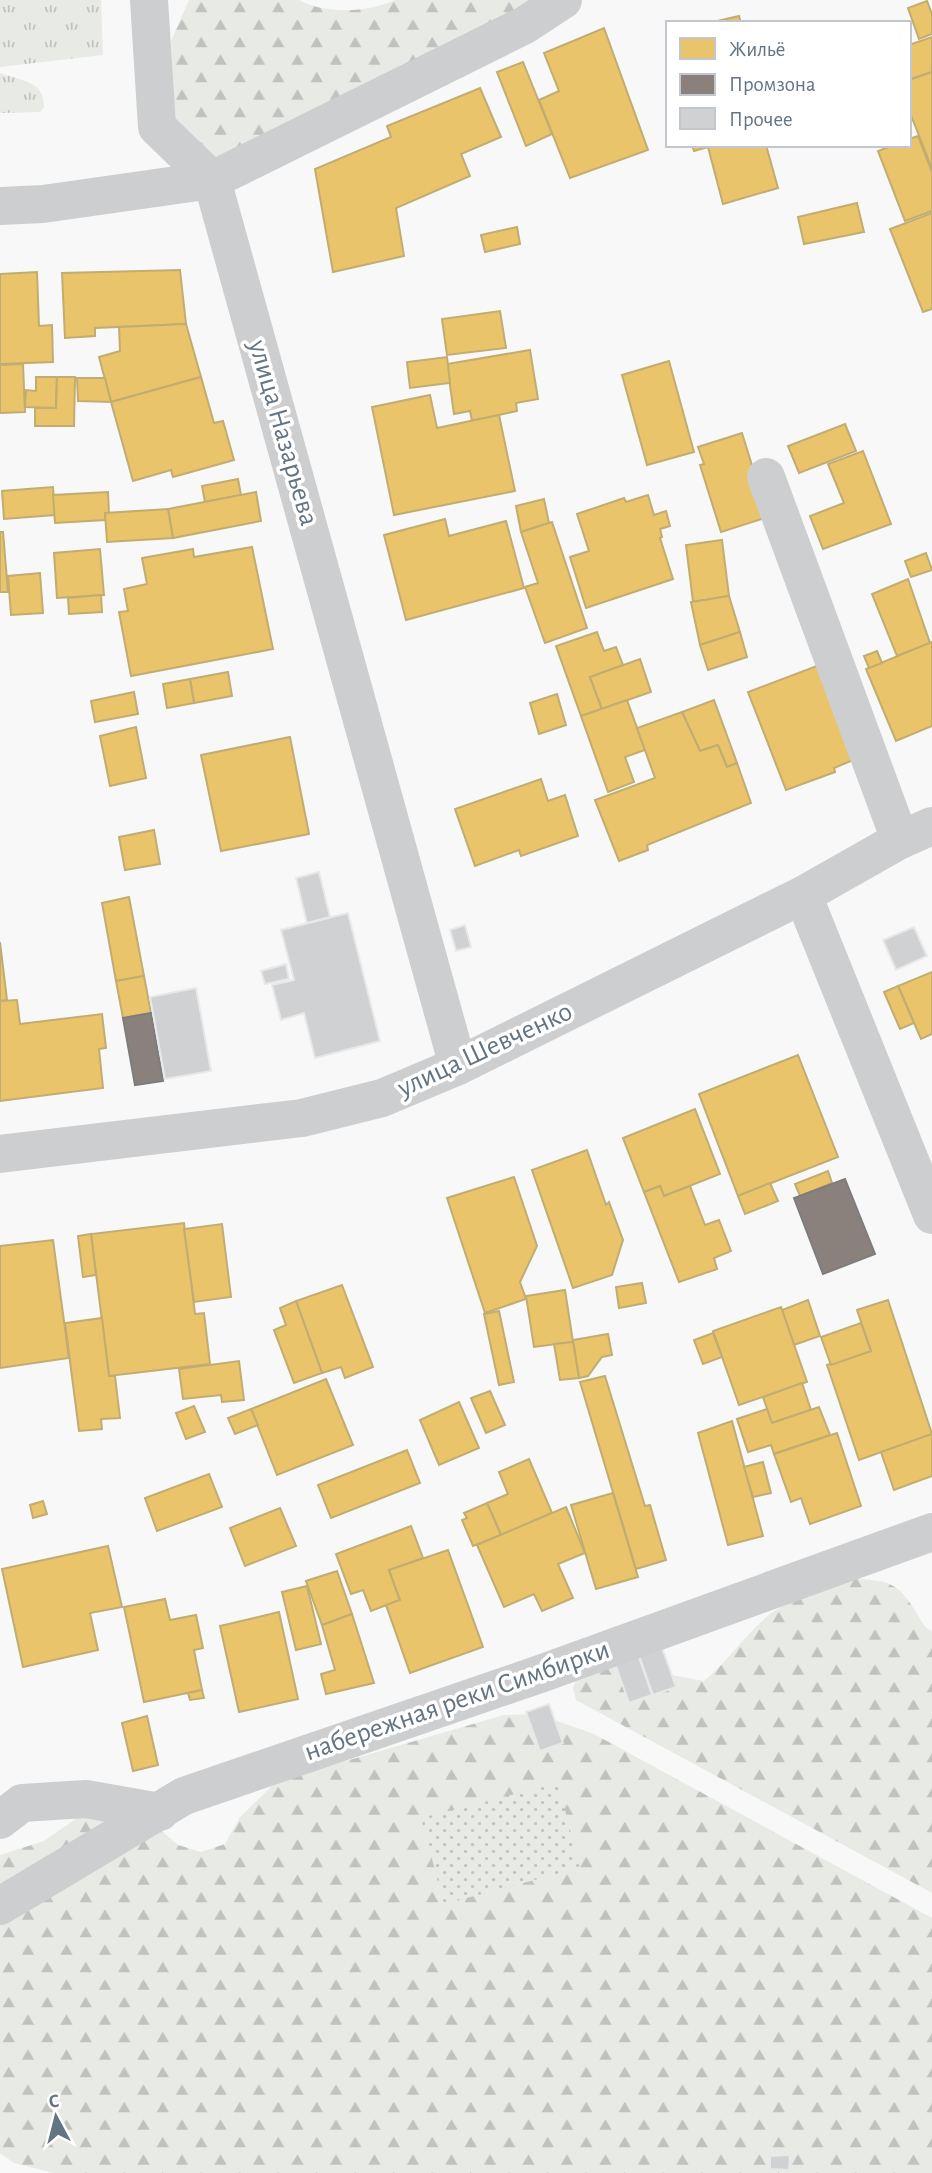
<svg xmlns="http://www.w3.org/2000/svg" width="932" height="2173" font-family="'Alegreya Sans',sans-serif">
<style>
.grass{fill:url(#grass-tufts)}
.forest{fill:url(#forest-firs)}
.park{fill:url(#park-dots)}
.homes{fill:#e9c46a;stroke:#c1ac72;stroke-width:2}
.industry{fill:#8a817c;stroke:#7e7d7e;stroke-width:2}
.building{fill:#cfd1d3;stroke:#e8e8e8;stroke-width:2}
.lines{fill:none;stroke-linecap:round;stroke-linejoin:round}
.minor{stroke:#cdcecf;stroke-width:38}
.labels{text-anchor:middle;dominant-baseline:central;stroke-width:7;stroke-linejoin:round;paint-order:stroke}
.street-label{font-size:28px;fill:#637483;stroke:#fff}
</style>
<defs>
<pattern id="grass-tufts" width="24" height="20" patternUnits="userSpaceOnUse" patternTransform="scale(1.75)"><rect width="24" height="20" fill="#e7eae5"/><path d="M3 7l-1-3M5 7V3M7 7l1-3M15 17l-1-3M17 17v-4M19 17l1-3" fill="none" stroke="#bfc2bf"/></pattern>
<pattern id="forest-firs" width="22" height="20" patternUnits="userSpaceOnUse" patternTransform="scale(1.75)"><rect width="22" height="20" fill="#e7eae5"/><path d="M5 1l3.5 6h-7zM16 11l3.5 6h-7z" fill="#bfc2bf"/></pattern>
<pattern id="park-dots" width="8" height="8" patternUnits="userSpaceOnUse" patternTransform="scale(1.75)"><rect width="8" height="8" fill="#e7eae5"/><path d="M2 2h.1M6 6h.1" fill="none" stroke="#bfc2bf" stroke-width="1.8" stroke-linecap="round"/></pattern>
</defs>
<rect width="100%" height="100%" fill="#f8f8f8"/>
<g class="grass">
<path d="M0,0H101L103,55L0,67Z"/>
<path d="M0,73C21,81 44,80 44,107L40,112L0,113Z"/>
</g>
<g class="forest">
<path d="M189,0H299C324,14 369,13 395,0H530L520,10L212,162L174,122L171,41Z"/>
<path d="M848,1579C900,1579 900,1587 926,1628L932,1631V1893L576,1700L573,1688L579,1672L633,1660L666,1674L704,1681C730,1660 747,1631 773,1612C794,1597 825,1589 848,1579Z"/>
<path d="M537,1714L594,1734L932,1918V2173H54L14,2163L0,2153V1855L44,1841L77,1818L98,1812L157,1827L178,1845L201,1852L225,1844L240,1817L277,1781L504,1715Z"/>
</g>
<path class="park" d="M558,1783L580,1868L444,1904L421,1818Z"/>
<g class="homes">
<path d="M927,1L932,14V34L919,39L908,8Z"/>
<path d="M739,16L741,23H709Z"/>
<path d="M604,28L648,150L570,178L539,100L559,91L544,53Z"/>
<path d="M932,37V72L911,79L909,45Z"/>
<path d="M523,62L552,134L526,146L497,72Z"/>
<path d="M932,72V169L909,110V80Z"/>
<path d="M480,88L501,137L461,154L470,176L396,208L404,256L333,272L315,169L391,137L387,126Z"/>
<path d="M918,136L932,172V211L905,221L878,151L893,145H909V139Z"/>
<path d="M692,145H766L778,188L723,204L708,147L694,151Z"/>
<path d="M857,203L864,232L804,244L798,217Z"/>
<path d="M932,213V309L923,312L890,229Z"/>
<path d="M517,227L520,244L485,252L481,235Z"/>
<path d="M180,270L186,324L95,328V336L65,338L62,273Z"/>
<path d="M37,272L39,326L52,325L53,362L0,364V274Z"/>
<path d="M500,311L506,348L447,355L442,319Z"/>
<path d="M186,324L201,377L111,402L99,357L120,351L119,327Z"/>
<path d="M530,350L538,399L516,403L517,411L472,421L470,411L454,414L447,364Z"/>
<path d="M447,357L450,383L410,388L407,362Z"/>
<path d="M669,361L694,452L647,465L622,375Z"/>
<path d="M23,364L25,412L0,413V365Z"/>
<path d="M36,377H57L56,408L25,407L26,390L36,391Z"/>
<path d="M57,377H75L74,426H35V408H56Z"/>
<path d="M201,377L214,423L223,421L234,460L173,477L171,470L133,481L111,402Z"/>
<path d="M77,378H105L111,402L78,401Z"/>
<path d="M430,395L437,428L499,415L515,491L394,515L372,407Z"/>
<path d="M845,424L856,451L799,473L788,446Z"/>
<path d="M742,433L768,517L721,532L700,465L704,464L698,447Z"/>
<path d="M863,451L891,524L823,549L810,516L844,503L828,464Z"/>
<path d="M238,479L241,495L205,502L202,486Z"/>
<path d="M53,487L55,515L4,519L2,491Z"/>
<path d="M108,492L109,514L105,513V520L55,523L53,495Z"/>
<path d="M256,492L261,521L173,538L168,509Z"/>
<path d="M648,495L654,515L666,511L670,526L660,529L662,537L660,538L673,579L586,608L570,557L589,551L577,514L624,498L626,502Z"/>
<path d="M544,499L549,523L521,532L516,506Z"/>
<path d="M168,509L173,538L107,542L105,513Z"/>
<path d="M445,519L449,536L506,521L524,588L406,620L384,535Z"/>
<path d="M552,522L587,628L545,643L525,587L538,583L521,532Z"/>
<path d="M0,532H3L8,592H0Z"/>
<path d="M722,540L729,596L693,602L686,545Z"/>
<path d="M252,547L273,649L131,676L119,612L128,611L124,589L147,584L142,558L193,549L194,557Z"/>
<path d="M100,549L104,595L57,598L54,553Z"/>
<path d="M926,553L932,570L911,577L905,561Z"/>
<path d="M40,573L43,613L11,615L8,576Z"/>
<path d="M908,579L930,643L897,656L872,594Z"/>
<path d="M101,595L102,612L69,614L68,598Z"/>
<path d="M729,596L740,632L700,645L691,602Z"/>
<path d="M597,632L604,651L616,647L623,665L590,677L602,709L581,716L556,646Z"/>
<path d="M740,632L747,657L708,670L700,645Z"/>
<path d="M932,642V726L896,741L866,669Z"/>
<path d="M877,651L882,663L869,668L864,656Z"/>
<path d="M640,659L651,692L602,709L590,677Z"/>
<path d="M822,664L858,758L834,768L835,772L786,790L748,692Z"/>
<path d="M228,672L232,696L194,703L190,679Z"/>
<path d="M190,679L194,703L167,708L163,684Z"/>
<path d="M134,692L138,714L95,722L91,701Z"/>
<path d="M557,694L566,725L539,734L530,703Z"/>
<path d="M627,700L645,750L625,757L634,782L608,792L581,716Z"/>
<path d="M714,700L737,763L727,767L718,745L700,751L682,712Z"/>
<path d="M682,712L700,751L718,745L727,767L737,763L751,803L647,845L648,850L619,861L595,800L655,778L637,728Z"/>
<path d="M136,727L146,778L110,786L100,736Z"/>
<path d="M290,737L309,834L221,851L201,755Z"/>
<path d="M541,779L548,801L565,795L578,836L521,856L519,850L475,866L455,809Z"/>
<path d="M154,830L160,864L125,870L119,837Z"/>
<path d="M129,897L144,976L116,981L102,903Z"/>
<path d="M0,942L7,1000L0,1001Z"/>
<path d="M932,972V1034L921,1039L898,986Z"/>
<path d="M144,976L151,1013L123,1018L116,981Z"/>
<path d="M898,986L914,1023L900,1029L884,992Z"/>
<path d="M17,1000L20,1024L102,1014L106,1048L99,1049L103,1088L0,1101V1001Z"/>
<path d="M798,1055L838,1157L738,1196L699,1094Z"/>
<path d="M695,1109L720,1174L664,1196L660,1186L644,1192L623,1138Z"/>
<path d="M587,1150L606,1205L609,1202L623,1240L612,1275L573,1288L532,1170Z"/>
<path d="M828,1171L832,1183L800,1196L795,1184Z"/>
<path d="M514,1177L537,1246L520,1282L526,1299L485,1313L447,1198Z"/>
<path d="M770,1183L778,1201L745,1214L738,1196Z"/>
<path d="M660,1186L664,1196L690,1186L705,1225L719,1220L731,1251L714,1258L717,1269L679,1282L644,1192Z"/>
<path d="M184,1223L195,1314L204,1313L210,1364L109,1376L91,1234Z"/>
<path d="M222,1224L231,1297L194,1302L184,1229Z"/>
<path d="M91,1234L96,1275L83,1277L78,1236Z"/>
<path d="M53,1240L69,1358L0,1368V1246Z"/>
<path d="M642,1283L646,1303L619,1308L616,1287Z"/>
<path d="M342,1285L373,1367L345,1378L341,1367L322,1373L296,1301Z"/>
<path d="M565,1290L573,1342L534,1347L526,1296Z"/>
<path d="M808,1300L820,1336L794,1345L782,1310Z"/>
<path d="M888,1300L932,1434L859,1460L827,1365L871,1351L857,1310Z"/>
<path d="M296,1301L322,1373L294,1383L274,1330L286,1325L280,1308Z"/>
<path d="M781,1307L807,1382L739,1405L713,1331Z"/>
<path d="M499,1311L514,1382L499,1385L484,1314Z"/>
<path d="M102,1318L109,1376H115L120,1418L101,1419L102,1429L79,1431L65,1323Z"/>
<path d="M861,1323L871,1351L831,1365L821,1337Z"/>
<path d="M713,1333L722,1357L703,1364L694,1340Z"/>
<path d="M608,1334L612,1355L602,1357L588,1376L579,1378L573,1340Z"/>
<path d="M573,1342L579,1378L560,1380L554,1344Z"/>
<path d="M239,1361L244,1400L222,1402L221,1395L183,1399L179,1369Z"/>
<path d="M605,1376L645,1506L650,1505L666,1560L636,1569L580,1382Z"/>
<path d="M326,1379L353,1445L277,1475L251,1409Z"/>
<path d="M802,1383L811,1410L772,1423L763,1397Z"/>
<path d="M490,1391L505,1425L486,1433L471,1398Z"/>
<path d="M459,1402L479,1448L439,1465L420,1420Z"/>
<path d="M194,1406L205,1432L186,1439L176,1413Z"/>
<path d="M819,1407L830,1435L774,1454L771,1445L748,1452L737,1419L767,1409L772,1423Z"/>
<path d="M251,1409L258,1425L235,1434L228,1418Z"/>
<path d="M732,1421L763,1536L728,1545L698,1433Z"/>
<path d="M837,1433L861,1506L810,1524L801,1498L791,1502L774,1454Z"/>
<path d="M932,1434V1476L894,1490L881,1452Z"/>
<path d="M407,1450L420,1483L331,1518L318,1485Z"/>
<path d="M529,1459L552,1513L501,1535L487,1503L508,1494L499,1472Z"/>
<path d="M763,1462L771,1493L753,1497L744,1467Z"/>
<path d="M209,1474L222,1507L157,1531L145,1498Z"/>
<path d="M613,1493L638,1577L596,1589L571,1505Z"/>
<path d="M43,1501L47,1514L33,1518L30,1505Z"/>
<path d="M487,1503L501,1535L473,1546L462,1520L467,1518L464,1513Z"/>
<path d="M566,1507L585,1553L558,1564L573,1598L542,1611L534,1594L504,1607L477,1545Z"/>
<path d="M280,1508L296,1546L245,1566L230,1528Z"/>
<path d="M411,1526L423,1558L389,1570L400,1600L371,1611L363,1590L351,1594L336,1554Z"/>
<path d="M108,1546L122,1607L90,1613L98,1650L23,1667L2,1569Z"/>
<path d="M448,1550L483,1647L410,1673L386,1605L400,1600L389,1570Z"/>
<path d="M337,1571L352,1614L322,1625L306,1581Z"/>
<path d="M307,1586L321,1644L296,1650L282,1592Z"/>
<path d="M165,1599L170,1620L196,1615L203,1648L194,1650L202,1690L144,1702L124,1607Z"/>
<path d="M279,1612L298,1699L239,1712L220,1626Z"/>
<path d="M352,1614L374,1683L326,1694L321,1674L335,1670L322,1625Z"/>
<path d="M202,1690L204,1698L190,1700L188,1693Z"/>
<path d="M147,1716L158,1765L133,1771L122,1723Z"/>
</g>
<g class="industry">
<path d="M151,1013L163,1081L135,1085L123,1018Z"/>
<path d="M845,1179L875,1254L823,1274L794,1198Z"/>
</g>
<g class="building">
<path d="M319,872L330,917L307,923L296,878Z"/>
<path d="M348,913L380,1041L315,1058L304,1013L281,1020L272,985L294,980L281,930Z"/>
<path d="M465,925L471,947L456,951L450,930Z"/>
<path d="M914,927L927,956L896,970L883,940Z"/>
<path d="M286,964L289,979L265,984L261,971Z"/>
<path d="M196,988L211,1071L165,1079L150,997Z"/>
<path d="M662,1648L676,1687L653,1695L639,1655Z"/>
<path d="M638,1655L652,1695L629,1703L615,1663Z"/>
<path d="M549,1704L563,1743L540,1751L526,1712Z"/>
<path d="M790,2155L789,2170L770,2169V2156Z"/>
</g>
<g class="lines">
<g class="minor">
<path d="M149,0L157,127L212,180"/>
<path d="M212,180L458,1066"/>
<path d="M0,206L43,204L212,180L525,25L563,0"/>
<path d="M766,477L900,840"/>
<path d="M803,895L932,1215"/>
<path d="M0,1154L302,1118L382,1098L458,1066L803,895L900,840L932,826"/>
<path d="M0,1820L22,1803L86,1799L160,1812"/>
<path d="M0,1906L184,1796L540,1674L932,1532"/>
</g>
</g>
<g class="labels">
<g class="street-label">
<text transform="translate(283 433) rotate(74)">улица Назарьева</text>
<text transform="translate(485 1050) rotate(-25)">улица Шевченко</text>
<text transform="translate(457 1701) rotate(-19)">набережная реки Симбирки</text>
</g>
</g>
<rect x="666" y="21" width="245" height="126" fill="#ffffff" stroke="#c1c7cd" stroke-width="2"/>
<rect x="680" y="38" width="35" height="21" fill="#e9c46a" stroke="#c1c7cd" stroke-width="2"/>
<text x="729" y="56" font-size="21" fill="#637483">Жильё</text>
<rect x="680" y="74" width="35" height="21" fill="#8a817c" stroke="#c1c7cd" stroke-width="2"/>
<text x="729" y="91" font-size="21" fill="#637483">Промзона</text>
<rect x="680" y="108" width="35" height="21" fill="#cfd1d3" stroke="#c1c7cd" stroke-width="2"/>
<text x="729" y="126" font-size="21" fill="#637483">Прочее</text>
<g transform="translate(56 2117) rotate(353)" stroke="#ffffff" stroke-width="5" paint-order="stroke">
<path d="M0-5L12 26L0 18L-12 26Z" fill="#637483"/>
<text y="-10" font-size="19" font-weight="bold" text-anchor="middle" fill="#637483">С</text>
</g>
</svg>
